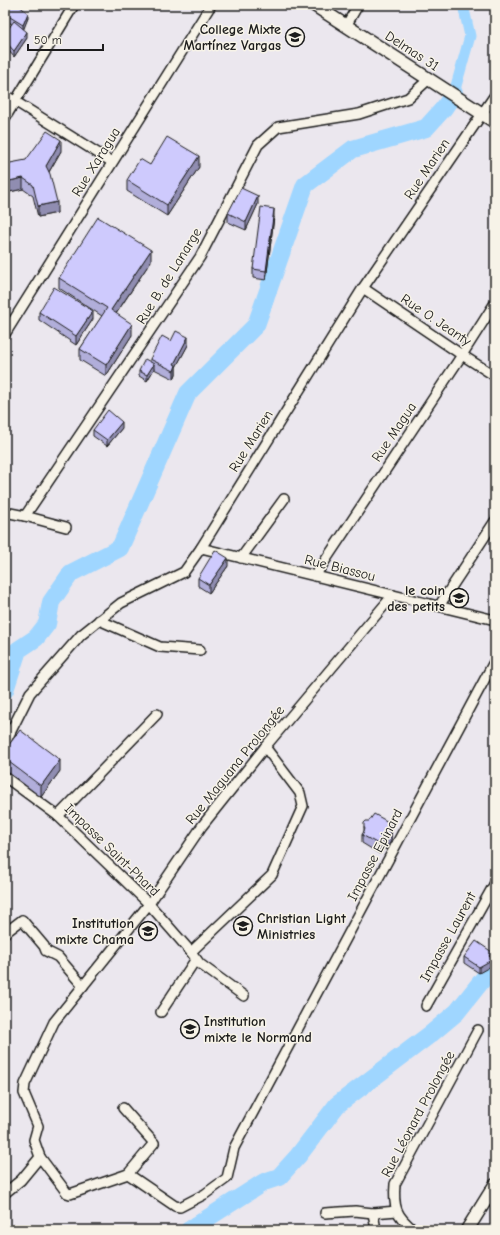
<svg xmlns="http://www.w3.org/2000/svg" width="500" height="1235" font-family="'Comic Neue',sans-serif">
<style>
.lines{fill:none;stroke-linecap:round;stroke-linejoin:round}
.canal{stroke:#9fd6ff;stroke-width:11}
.river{stroke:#9fd6ff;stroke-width:18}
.street-casing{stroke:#1c1c1c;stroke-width:12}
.secondary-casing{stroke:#1c1c1c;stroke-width:15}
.street{stroke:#f7f3e8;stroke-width:9}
.secondary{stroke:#f7f3e8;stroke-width:12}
.wall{fill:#b1aeda;stroke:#1c1c1c}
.shaded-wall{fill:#908db1;stroke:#1c1c1c}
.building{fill:#cecafd;stroke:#1c1c1c}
.labels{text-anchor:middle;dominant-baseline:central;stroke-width:3;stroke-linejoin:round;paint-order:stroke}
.poi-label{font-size:14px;font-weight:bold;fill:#1c1c1c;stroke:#f7f3e8;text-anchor:end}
.street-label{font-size:14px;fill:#1c1c1c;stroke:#f7f3e8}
</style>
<rect width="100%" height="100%" fill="#ebe7ee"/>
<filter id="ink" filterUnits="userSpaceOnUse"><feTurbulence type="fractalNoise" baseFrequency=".025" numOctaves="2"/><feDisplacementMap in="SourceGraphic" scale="8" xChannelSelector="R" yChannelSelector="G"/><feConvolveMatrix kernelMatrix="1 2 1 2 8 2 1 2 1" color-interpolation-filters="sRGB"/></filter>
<g filter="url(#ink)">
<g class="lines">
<path class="canal" d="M454,93L470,36L463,5"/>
<g class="river">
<path d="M5,690L18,650L36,638L47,624L51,602L71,573L120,548L188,393L256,325L305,185L353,149L426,128L444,108L454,93"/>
<path d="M189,1230L264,1182L279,1177L298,1156L337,1105L432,1033L457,1012L484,978L495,969"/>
</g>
<defs>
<g id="street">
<path d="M346,26L358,5"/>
<path d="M5,95L112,162"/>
<path d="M5,118L74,5"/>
<path d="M363,288L462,355L495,376"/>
<path d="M5,334L211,5"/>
<path d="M5,512L25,516L66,527"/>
<path d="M25,516L200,257L258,145L278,127L359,114L408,98L429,79"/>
<path d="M201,548L495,620"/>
<path d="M241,558L284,499"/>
<path d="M315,576L462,355L495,303"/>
<path d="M439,606L495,521"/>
<path d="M99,620L160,647L200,650"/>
<path d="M5,743L30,693L81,635L121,603L184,572L201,548L363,288L495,95"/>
<path d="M5,777L58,816L149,904L191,952L200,964L244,996"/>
<path d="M58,816L157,714"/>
<path d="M5,933L22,920L44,946L46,951L58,957L83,986"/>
<path d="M191,952L272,875L303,806L300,793L265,747"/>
<path d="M426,1006L495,883"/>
<path d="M161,1012L196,959"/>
<path d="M123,1108L154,1143L128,1174"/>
<path d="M40,1157L67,1193L70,1194L128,1174L175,1206L180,1207L205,1194L227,1178L234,1148L495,660"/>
<path d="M5,1193L21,1180L40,1157L34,1140L38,1126L24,1093L25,1084L54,1022L149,904L202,826L265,747L393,595"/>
<path d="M325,1213L355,1211L373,1213L397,1211"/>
<path d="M373,1213L376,1230"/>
<path d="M414,1230C396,1216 393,1207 395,1184L478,1030"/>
</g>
<g id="secondary">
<path d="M314,5L495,122"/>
<path d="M467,1230L495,1185"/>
</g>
</defs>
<use href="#street" class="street-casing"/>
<use href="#secondary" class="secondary-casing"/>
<use href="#street" class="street"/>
<use href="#secondary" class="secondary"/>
</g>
<g class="wall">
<path d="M5,13L28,18L23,29L27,38L14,57L9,51V54L5,61V33L12,24L5,20Z"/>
<path d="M61,151L49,172L57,213L38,217L33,196L23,189L5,193L26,160Z"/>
<path d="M150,165L199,167L167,216L127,191V180Z"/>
<path d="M258,204L246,230L228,222V213Z"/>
<path d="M274,217L266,280L253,278V269Z"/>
<path d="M151,261L116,314L132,335L106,376L80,360V349L102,316L59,288V278Z"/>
<path d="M39,312L93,319L76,345L39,320Z"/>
<path d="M171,341L188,345L176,367V374L174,379L154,369L147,381L139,376V371L150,362V359Z"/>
<path d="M122,428L107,446L93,436V430Z"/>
<path d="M228,566L209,593L198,586V578Z"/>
<path d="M5,750L60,771L41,797L5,770Z"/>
<path d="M392,824L391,841L386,850L384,848L380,854L362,843V835L364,832V827Z"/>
<path d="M464,957H492L479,973L464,963Z"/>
</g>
<g class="shaded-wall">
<path d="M28,13V18L23,31V25Z"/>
<path d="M27,32V38L14,57V51Z"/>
<path d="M9,48V54L5,61V56Z"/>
<path d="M61,140V151L46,177V166Z"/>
<path d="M199,156V167L167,216V205Z"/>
<path d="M23,178V189L5,193V182Z"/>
<path d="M258,196V204L246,230V222Z"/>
<path d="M57,202V213L38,217V206Z"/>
<path d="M274,209V217L266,280V271Z"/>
<path d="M151,250V261L111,321V310Z"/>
<path d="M93,311V319L76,345V336Z"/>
<path d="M132,324V335L106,376V365Z"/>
<path d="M188,337V345L176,367V374L174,379V364Z"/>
<path d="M154,364V369L147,381V375Z"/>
<path d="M122,422V428L107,446V440Z"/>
<path d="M228,558V566L209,593V585Z"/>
<path d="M60,760V771L41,797V786Z"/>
<path d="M392,824L391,841L386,850V841L388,831Z"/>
<path d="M384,840V848L380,854V845Z"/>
<path d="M492,952V958H495V964L479,973V967Z"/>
</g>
<g class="building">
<path d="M10,5H18L28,13L23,25L5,14V13Z"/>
<path d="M14,21L27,32L14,51L5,41V33Z"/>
<path d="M5,45L9,48L5,56Z"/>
<path d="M47,131L61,140L46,166L50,174L57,202L38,206L33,185L23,178L5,182V164L26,160Z"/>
<path d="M167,137L199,156L167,205L127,180L140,159L150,165Z"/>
<path d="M241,188L258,196L246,222L228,213Z"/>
<path d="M261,207L274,209L266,271L253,269Z"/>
<path d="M98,217L151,250L111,310L132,324L106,365L80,349L107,308L59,278Z"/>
<path d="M54,287L93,311L76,336L39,312Z"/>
<path d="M176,331L188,337L174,364L176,365L174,371L150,359L162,336L171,341Z"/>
<path d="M145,359L154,364L147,375L139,371Z"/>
<path d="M108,410L122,422L107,440L93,430Z"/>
<path d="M215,550L228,558L209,585L198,578Z"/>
<path d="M20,730L60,760L41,786L5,759V750Z"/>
<path d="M374,814L392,824L388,831L391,832L386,841L384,840L380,845L362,835L365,829L364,827V823L366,821H369Z"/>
<path d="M476,941L492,952L489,956L490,957L495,956V958L479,967L464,957Z"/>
</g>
</g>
<defs>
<symbol id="school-ring" viewBox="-11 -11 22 22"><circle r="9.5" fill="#f7f3e8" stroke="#1c1c1c" stroke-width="1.5"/><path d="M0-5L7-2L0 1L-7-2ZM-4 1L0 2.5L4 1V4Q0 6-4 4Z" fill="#1c1c1c"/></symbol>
</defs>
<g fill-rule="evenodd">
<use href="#school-ring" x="284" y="26" width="22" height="22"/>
<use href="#school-ring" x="448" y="587" width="22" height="22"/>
<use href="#school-ring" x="232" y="915" width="22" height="22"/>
<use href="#school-ring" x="137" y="920" width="22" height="22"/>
<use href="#school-ring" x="179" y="1018" width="22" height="22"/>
</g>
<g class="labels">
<g class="poi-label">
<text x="281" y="29">College Mixte<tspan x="281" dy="16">Martínez Vargas</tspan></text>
<text x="445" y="590">le coin<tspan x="445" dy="16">des petits</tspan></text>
<text x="257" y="918" text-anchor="start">Christian Light<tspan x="257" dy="16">Ministries</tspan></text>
<text x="134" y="923">Institution<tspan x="134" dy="16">mixte Chama</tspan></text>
<text x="204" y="1021" text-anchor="start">Institution<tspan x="204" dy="16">mixte le Normand</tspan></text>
</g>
<g class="street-label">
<text transform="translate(412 51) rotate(33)">Delmas 31</text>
<text transform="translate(96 162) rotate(-58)">Rue Xaragua</text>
<text transform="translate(427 169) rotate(-56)">Rue Marien</text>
<text transform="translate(169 276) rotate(-58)">Rue B. de Lanarge</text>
<text transform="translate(436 320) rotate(34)">Rue O. Jeanty</text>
<text transform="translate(394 432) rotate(-56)">Rue Magua</text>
<text transform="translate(251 441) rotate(-58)">Rue Marien</text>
<text transform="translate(340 568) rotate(14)">Rue Biassou</text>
<text transform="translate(235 765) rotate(-51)">Rue Maguana Prolongée</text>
<text transform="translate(112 850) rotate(44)">Impasse Saint-Phard</text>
<text transform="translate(375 855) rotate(-62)">Impasse Epinard</text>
<text transform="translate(448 937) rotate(-61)">Impasse Laurent</text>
<text transform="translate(418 1114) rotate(-62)">Rue Léonard Prolongée</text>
</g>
</g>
<rect width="500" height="1235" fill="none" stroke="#f7f3e8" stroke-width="20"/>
<rect x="10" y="10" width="480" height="1215" fill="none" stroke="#1c1c1c" stroke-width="1.5" filter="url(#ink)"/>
<path d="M28 44v6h75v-6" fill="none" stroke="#1c1c1c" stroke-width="2"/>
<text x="34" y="44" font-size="12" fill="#1c1c1c" stroke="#f7f3e8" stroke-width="3" paint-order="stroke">50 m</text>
</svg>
